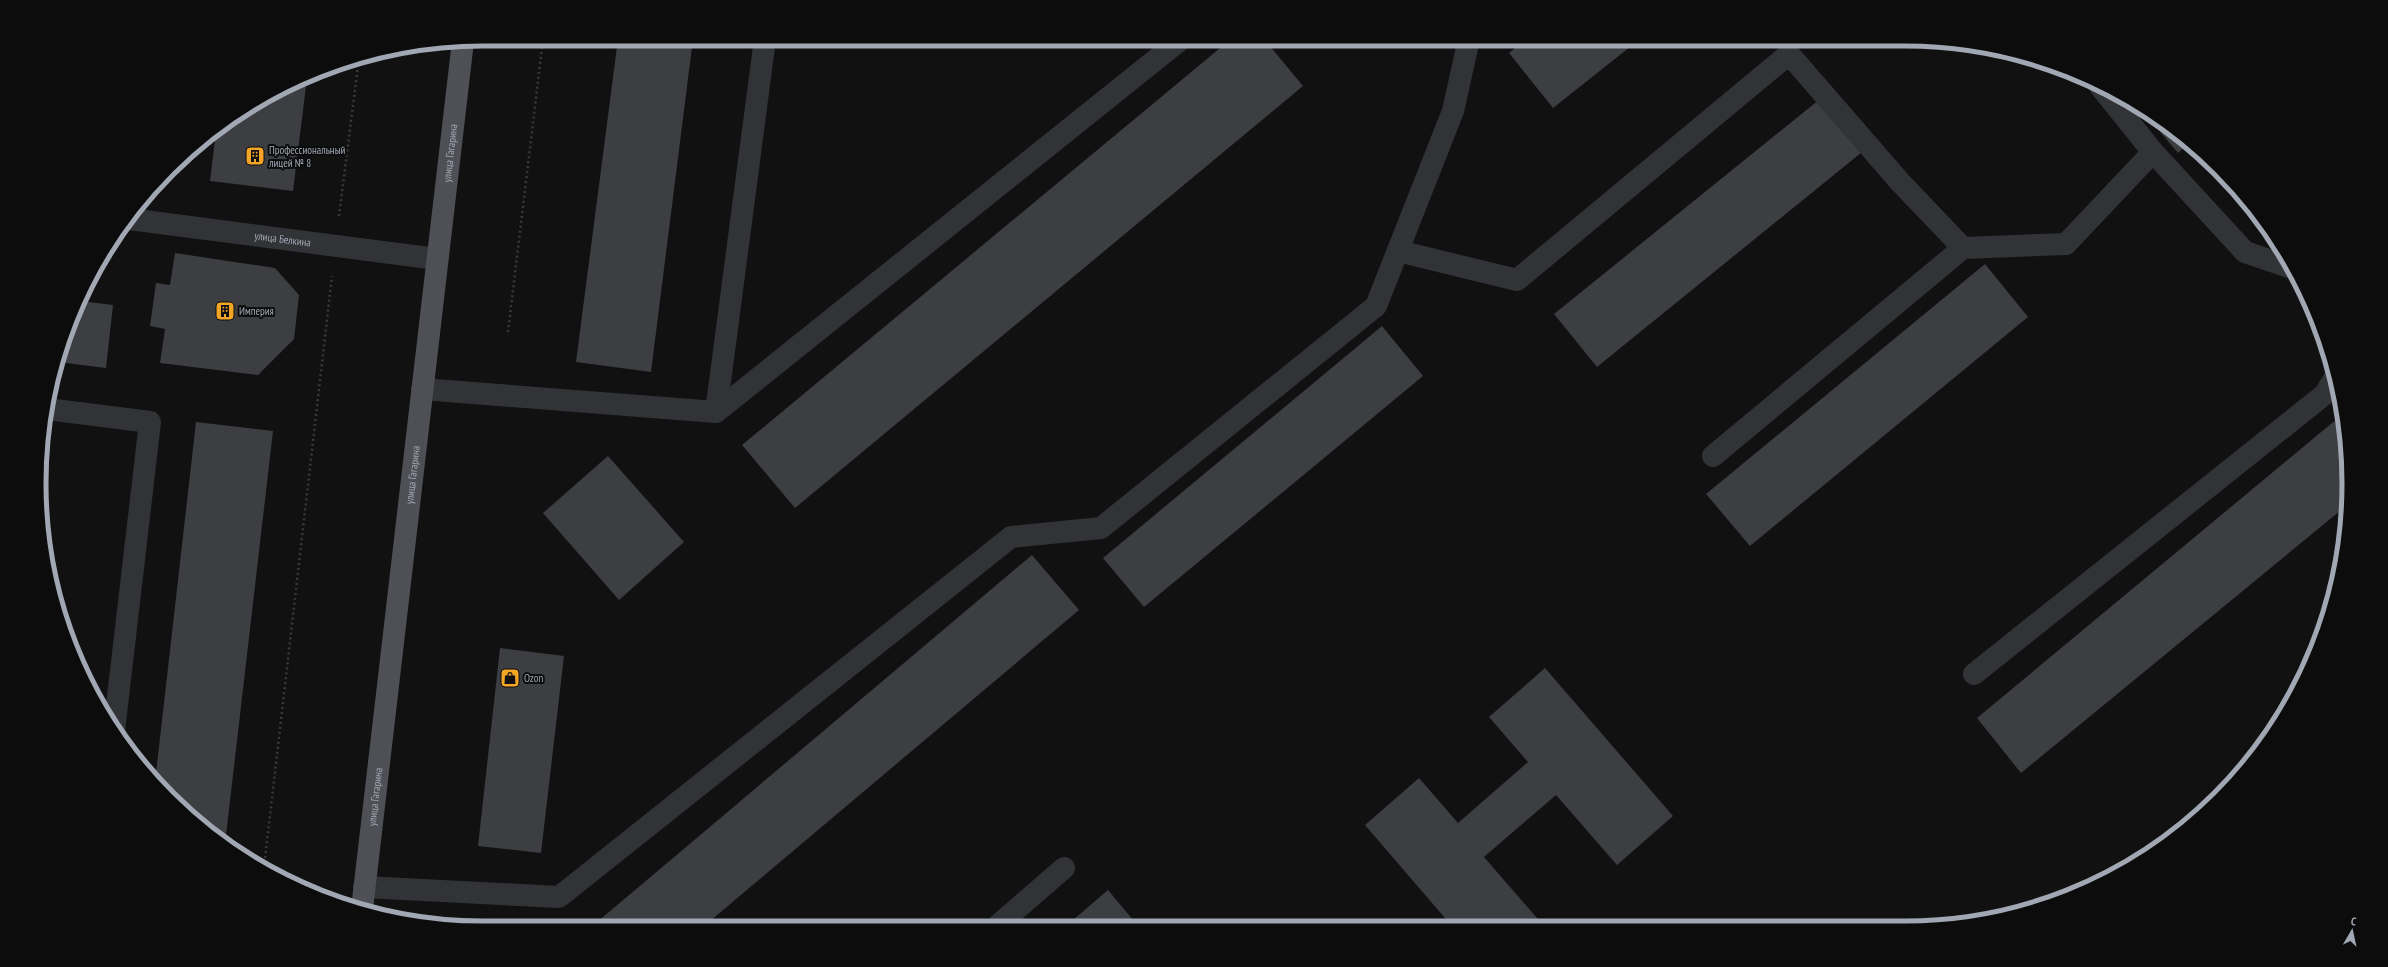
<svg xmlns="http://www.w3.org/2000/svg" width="2388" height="967" font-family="'PT Sans Narrow',sans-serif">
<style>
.building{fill:#3d3e42}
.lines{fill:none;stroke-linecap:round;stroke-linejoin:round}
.path{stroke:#383a3e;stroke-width:2.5;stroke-dasharray:2 3;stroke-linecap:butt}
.minor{stroke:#323337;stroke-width:22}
.major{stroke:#4e5056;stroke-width:22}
.labels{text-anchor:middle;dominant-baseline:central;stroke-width:4;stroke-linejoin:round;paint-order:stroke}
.poi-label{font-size:11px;fill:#a1a8b3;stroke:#0c0c0d;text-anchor:start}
.street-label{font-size:11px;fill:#a1a8b3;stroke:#0c0c0d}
.rim{fill:none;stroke:#a1a8b3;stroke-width:5}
</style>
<rect width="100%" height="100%" fill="#111112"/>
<g class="building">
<path d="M618,39H693L651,372L576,362Z"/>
<path d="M1231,39H1264L1303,86L795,508L742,445Z"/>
<path d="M1526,39H1640L1553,108L1509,53Z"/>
<path d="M307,78L293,191L210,181L216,131L261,98Z"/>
<path d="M1825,95L1867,148L1597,367L1554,314Z"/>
<path d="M2141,109L2189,143L2178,153Z"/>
<path d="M175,253L275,268L299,295L294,339L258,375L160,363L165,329L150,326L156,283L170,285Z"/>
<path d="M1985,264L2028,317L1750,546L1706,494Z"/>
<path d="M80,301L113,305L106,368L58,362L63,340Z"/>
<path d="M1382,326L1423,376L1144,607L1103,558Z"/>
<path d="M2338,418L2343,424L2348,454L2346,506L2021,773L1977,718Z"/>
<path d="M196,422L273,431L225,844L213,836L155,782Z"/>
<path d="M608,456L684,542L619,600L543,513Z"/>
<path d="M1032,555L1079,610L703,927L590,928Z"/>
<path d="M500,648L564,656L541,853L478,846Z"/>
<path d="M1545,668L1673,816L1617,865L1556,795L1484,857L1543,925H1451L1365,825L1419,778L1458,823L1528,762L1489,717Z"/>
<path d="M1108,890L1138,926H1066Z"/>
</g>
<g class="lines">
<g class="path">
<path d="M339,216L359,58"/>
<path d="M508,332L543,39"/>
<path d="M264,868L332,276"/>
</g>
<g class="minor">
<path d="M2100,86L2153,152L2245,252L2292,268"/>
<path id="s1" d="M129,219L437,259"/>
<path d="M1398,251L1517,280L1789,54L1900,182L1963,248"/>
<path d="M422,389L716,412L765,39"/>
<path d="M47,409L150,422L114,731"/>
<path d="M716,412L1179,41L1178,39"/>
<path d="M1713,456L1963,248L2066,244L2153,152"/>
<path d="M1974,674L2325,394L2335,377"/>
<path d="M364,887L559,897L1011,537L1101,528L1376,306L1453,111L1469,39"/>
<path d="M996,927L1064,868"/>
</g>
<path class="major" id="s2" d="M362,909L463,41"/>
</g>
<defs>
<symbol id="building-square" viewBox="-11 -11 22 22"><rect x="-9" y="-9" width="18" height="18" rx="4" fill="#f5a525" stroke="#0c0c0d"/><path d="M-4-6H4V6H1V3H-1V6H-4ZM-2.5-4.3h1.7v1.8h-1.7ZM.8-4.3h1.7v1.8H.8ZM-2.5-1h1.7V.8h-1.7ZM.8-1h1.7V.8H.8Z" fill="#111"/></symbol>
<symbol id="shop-square" viewBox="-11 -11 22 22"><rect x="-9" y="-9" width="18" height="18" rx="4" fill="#f5a525" stroke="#0c0c0d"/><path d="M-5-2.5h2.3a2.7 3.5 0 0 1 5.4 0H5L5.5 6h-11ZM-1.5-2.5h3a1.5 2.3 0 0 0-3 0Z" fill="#111"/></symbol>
</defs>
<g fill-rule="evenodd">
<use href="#building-square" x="244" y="145" width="22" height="22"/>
<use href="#building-square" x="214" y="300" width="22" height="22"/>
<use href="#shop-square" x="499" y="667" width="22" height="22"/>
</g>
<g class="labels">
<g class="poi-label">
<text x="269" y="150">Профессиональный<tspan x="269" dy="13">лицей № 8</tspan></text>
<text x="239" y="311">Империя</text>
<text x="524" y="678">Ozon</text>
</g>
<g class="street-label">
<text stroke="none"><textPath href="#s2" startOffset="761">улица Гагарина</textPath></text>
<text stroke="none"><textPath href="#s1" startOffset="155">улица Белкина</textPath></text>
<text stroke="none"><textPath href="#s2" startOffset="437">улица Гагарина</textPath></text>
<text stroke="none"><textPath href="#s2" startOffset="113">улица Гагарина</textPath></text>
</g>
</g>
<path d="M0 0H2388V967H0ZM483 46H1905A437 437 0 0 1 2342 483V484A437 437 0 0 1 1905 921H483A437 437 0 0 1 46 484V483A437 437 0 0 1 483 46Z" fill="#0c0c0d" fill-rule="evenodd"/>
<path class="rim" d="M483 46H1905A437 437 0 0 1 2342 483V484A437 437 0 0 1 1905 921H483A437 437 0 0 1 46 484V483A437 437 0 0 1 483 46Z"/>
<g transform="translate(2352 931) rotate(9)" stroke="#0c0c0d" stroke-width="3" paint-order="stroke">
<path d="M0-3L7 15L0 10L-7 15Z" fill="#a1a8b3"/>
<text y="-6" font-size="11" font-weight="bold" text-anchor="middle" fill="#a1a8b3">С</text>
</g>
</svg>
